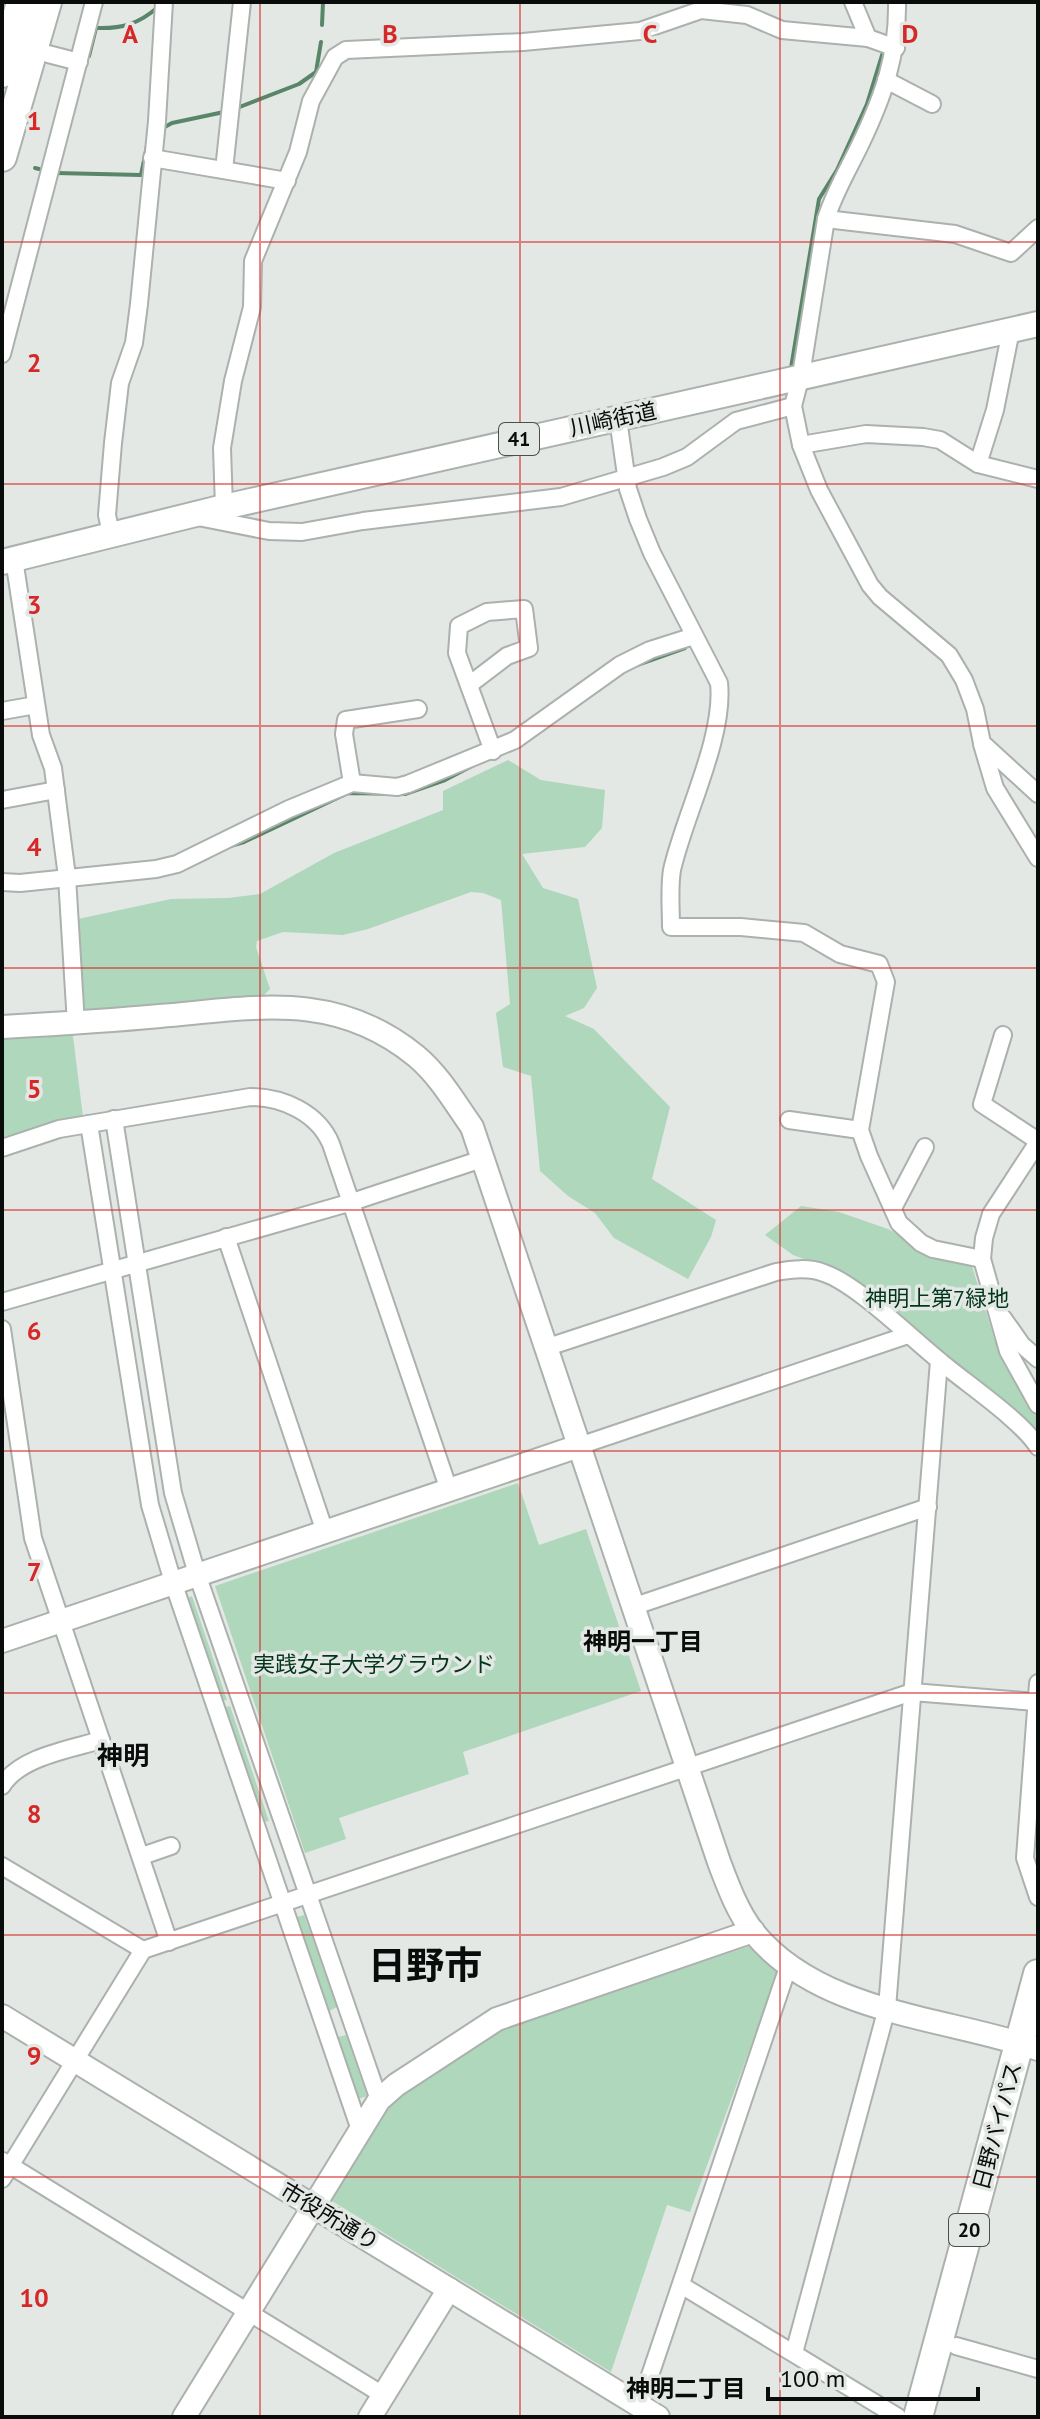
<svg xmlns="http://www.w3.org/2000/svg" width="1040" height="2419" font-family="'PT Sans','Noto Sans JP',sans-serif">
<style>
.green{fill:#aed7bb}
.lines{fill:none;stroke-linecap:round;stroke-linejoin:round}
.stream{stroke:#598568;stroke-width:4}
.street-casing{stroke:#abb1ad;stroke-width:20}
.secondary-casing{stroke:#abb1ad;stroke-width:26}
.primary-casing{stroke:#abb1ad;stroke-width:28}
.highway-casing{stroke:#abb1ad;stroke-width:32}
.street{stroke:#fff;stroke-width:16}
.secondary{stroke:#fff;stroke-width:22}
.primary{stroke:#fff;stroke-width:24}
.highway{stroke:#fff;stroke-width:28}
.grid{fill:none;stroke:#d62828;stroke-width:2;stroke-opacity:0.55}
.labels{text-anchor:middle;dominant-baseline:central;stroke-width:7;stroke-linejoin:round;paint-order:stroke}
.shield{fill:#e3e8e4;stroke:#4b4e4c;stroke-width:2}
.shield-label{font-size:20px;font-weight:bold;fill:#0a0c0b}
.street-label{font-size:22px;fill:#0a0c0b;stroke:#e3e8e4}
.park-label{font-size:22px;fill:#02361c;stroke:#e3e8e4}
.neighbourhood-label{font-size:24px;font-weight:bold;fill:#0a0c0b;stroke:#e3e8e4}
.quarter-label{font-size:26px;font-weight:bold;fill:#0a0c0b;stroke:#e3e8e4}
.town-label{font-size:38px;font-weight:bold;fill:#0a0c0b;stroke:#e3e8e4}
.grid-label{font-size:26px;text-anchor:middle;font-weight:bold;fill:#d62828;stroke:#e3e8e4;stroke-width:7;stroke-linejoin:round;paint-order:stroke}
</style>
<rect width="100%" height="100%" fill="#e3e8e4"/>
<g class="green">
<path d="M508,760L541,780L605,790L602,828L585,847L522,854L543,888L578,899L597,988L584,1008L565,1016L594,1029L670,1107L652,1179L716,1220L711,1237L688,1279L614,1238L595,1213L568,1196L540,1171L531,1076L503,1067L496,1013L510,1004L501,900L483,893L471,892L368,929L343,935L283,932L257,941L256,947L270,989L261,998L101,1013L81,1008L78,919L171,899L228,898L260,894L334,853L443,810V791Z"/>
<path d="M72,1028L83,1117L2,1140V1029Z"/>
<path d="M801,1206L839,1212L888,1229L934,1254L972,1266L994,1338L1038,1419V1439L1028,1425L940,1350L829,1268L793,1255L765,1235Z"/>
<path d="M518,1483L539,1545L586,1529L641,1691L463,1752L469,1774L339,1818L346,1839L305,1853L215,1586Z"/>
<path d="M192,1596L227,1700L221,1701L186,1599Z"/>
<path d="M230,1706L269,1821L264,1822L223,1708Z"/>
<path d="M304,1915L337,2007L329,2011L297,1917Z"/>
<path d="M750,1946H755L779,1969L690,2212L667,2205L611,2372L332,2201V2196L386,2107L497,2030Z"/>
<path d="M346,2035L367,2096L358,2099L338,2037Z"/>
</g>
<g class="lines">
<g class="stream">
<path d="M322,25L323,2"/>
<path d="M89,56L96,28C121,29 139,24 158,7"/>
<path d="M237,108L299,84L316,72L321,42"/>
<path d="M161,129L172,123L224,112"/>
<path d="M35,168L39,169"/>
<path d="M56,173L141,175L147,146"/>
<path d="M791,368L819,199L837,170L867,104L883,52"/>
<path d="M637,665L685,648"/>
<path d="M227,847L244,842L348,793L405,794L445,780L472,766"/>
<path d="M177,872L209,857"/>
</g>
<defs>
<g id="street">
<path d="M853,2L868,38"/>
<path d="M897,2C898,56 883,97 860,145C848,170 834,193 826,219L801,375L793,406L801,445L819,490L870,585L880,597L949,655L964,680L975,709L982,743L1038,794"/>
<path d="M48,54L79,62"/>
<path d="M886,80L932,104"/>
<path d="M152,158L287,181"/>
<path d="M224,170L242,2"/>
<path d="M826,219L955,234L1011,253L1038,228"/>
<path d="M2,354L94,2"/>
<path d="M618,419L628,489L638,519L652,553L719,683C725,737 684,816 672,870C669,888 671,909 671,927H741L804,933L840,954L879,964L886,982L860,1130L869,1156L899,1223L921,1243L933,1249L982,1259"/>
<path d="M801,445L866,434L923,437L940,440L978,464L1038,479"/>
<path d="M978,464L995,410L1011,330"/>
<path d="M224,507L222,448L233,381L252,307L253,261L298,152L311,101L335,57L346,50L523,42L640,31L701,10L747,15L782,30L868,38L896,48"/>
<path d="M198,517L269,531L302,532L363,521L561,497L663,467L687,457L736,421L793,406"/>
<path d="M111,534L107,515L113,443L120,383L134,343L139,304L157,121L164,2"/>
<path d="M14,559L41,735L53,768L67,877L76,1024"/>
<path d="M469,685L507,656L529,648L524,609L487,612L459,626L457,653L493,751"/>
<path d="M2,711L36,705"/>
<path d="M982,744L995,788L1038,858"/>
<path d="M352,783L344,734L346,720L418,709"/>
<path d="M2,800L56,790"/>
<path d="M2,882L20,883L156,869L177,864L289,809L352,783L397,787L408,784L515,740L620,665L650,650L694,636"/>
<path d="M1003,1035L982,1104L1038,1141"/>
<path d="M114,1119L173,1493L197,1574L379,2100"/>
<path d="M789,1120L860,1130"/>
<path d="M89,1124L150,1505L173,1582L360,2130"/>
<path d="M1038,1142L991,1214L984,1238L982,1259L1008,1351L1038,1405"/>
<path d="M2,1148L59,1129L250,1097C283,1097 318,1113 331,1144L449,1490"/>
<path d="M893,1208L925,1147"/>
<path d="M226,1237L325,1532"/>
<path d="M2,1302L352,1202L482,1159"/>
<path d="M1003,1318L1022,1345L1038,1359"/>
<path d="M2,1329L33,1538L169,1942"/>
<path d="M545,1348L776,1272C792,1269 809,1267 824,1273C857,1284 912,1339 941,1362C967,1384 1021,1420 1038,1447"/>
<path d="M579,1446L908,1335"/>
<path d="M632,1607L928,1507"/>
<path d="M1038,1683L1025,1858L1038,1897"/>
<path d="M2,1786C19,1757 71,1749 101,1740"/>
<path d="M142,1856L171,1846"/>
<path d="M2,1866L143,1950"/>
<path d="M3,2161L383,2395"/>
<path d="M2,2179L143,1950L912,1692L1036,1702"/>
<path d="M681,2285L898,2417"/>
<path d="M956,2346L1038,2369"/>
<path d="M794,2353L887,2008L939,1361"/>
<path d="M640,2405L789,1964"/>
</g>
<g id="secondary">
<path d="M2,1027C55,1024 107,1021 160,1016C255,1008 335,990 416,1056C439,1075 455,1103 472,1127L719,1862C728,1886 738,1913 754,1933C821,2014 945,2017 1038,2049"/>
<path d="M2,1641L579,1446"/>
<path d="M2,2016L658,2417"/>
<path d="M184,2417L379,2100L396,2085L497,2019L753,1931"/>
<path d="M370,2417L449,2289"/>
</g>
<path id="primary" d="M2,562L224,507L1038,324"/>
<g id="highway">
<path d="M2,73L21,2"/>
<path d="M2,157L47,2"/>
<path d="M918,2417L1038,1974"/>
</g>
</defs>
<use href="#street" class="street-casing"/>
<use href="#secondary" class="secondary-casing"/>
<use href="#primary" class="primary-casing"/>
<use href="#highway" class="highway-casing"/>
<use href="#street" class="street"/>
<use href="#secondary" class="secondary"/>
<use href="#primary" class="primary"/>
<use href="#highway" class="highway"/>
</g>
<path class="grid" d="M260,2V2417M520,2V2417M780,2V2417M2,242H1038M2,484H1038M2,726H1038M2,968H1038M2,1210H1038M2,1451H1038M2,1693H1038M2,1935H1038M2,2177H1038"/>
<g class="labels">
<g class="shield">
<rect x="499" y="423" width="40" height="32" rx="6"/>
<rect x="949" y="2214" width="40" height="32" rx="6"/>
</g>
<g class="shield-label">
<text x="519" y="439">41</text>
<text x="969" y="2230">20</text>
</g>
<g class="street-label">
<text transform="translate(613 419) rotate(-12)">川崎街道</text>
<text transform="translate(997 2126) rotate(-75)">日野バイパス</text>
<text transform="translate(330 2216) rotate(31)">市役所通り</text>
</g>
<g class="park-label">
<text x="937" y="1298">神明上第7緑地</text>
<text x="374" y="1664">実践女子大学グラウンド</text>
</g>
<g class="neighbourhood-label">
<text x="643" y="1641">神明一丁目</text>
<text x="686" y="2388">神明二丁目</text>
</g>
<g class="quarter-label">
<text x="123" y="1755">神明</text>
</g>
<g class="town-label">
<text x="425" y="1964">日野市</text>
</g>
</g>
<g class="grid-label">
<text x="130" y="43">A</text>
<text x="390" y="43">B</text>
<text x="650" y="43">C</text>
<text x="910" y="43">D</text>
<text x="34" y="130">1</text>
<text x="34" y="372">2</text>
<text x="34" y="614">3</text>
<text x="34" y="856">4</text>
<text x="34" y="1098">5</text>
<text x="34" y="1340">6</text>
<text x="34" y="1581">7</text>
<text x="34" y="1823">8</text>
<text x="34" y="2065">9</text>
<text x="34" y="2307">10</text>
</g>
<rect width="1040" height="2419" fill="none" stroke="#0a0c0b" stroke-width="8"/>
<path d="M768 2387v12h210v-12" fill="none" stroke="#0a0c0b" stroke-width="4"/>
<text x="780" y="2387" font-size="24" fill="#0a0c0b" stroke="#e3e8e4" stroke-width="6" paint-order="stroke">100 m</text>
</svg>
